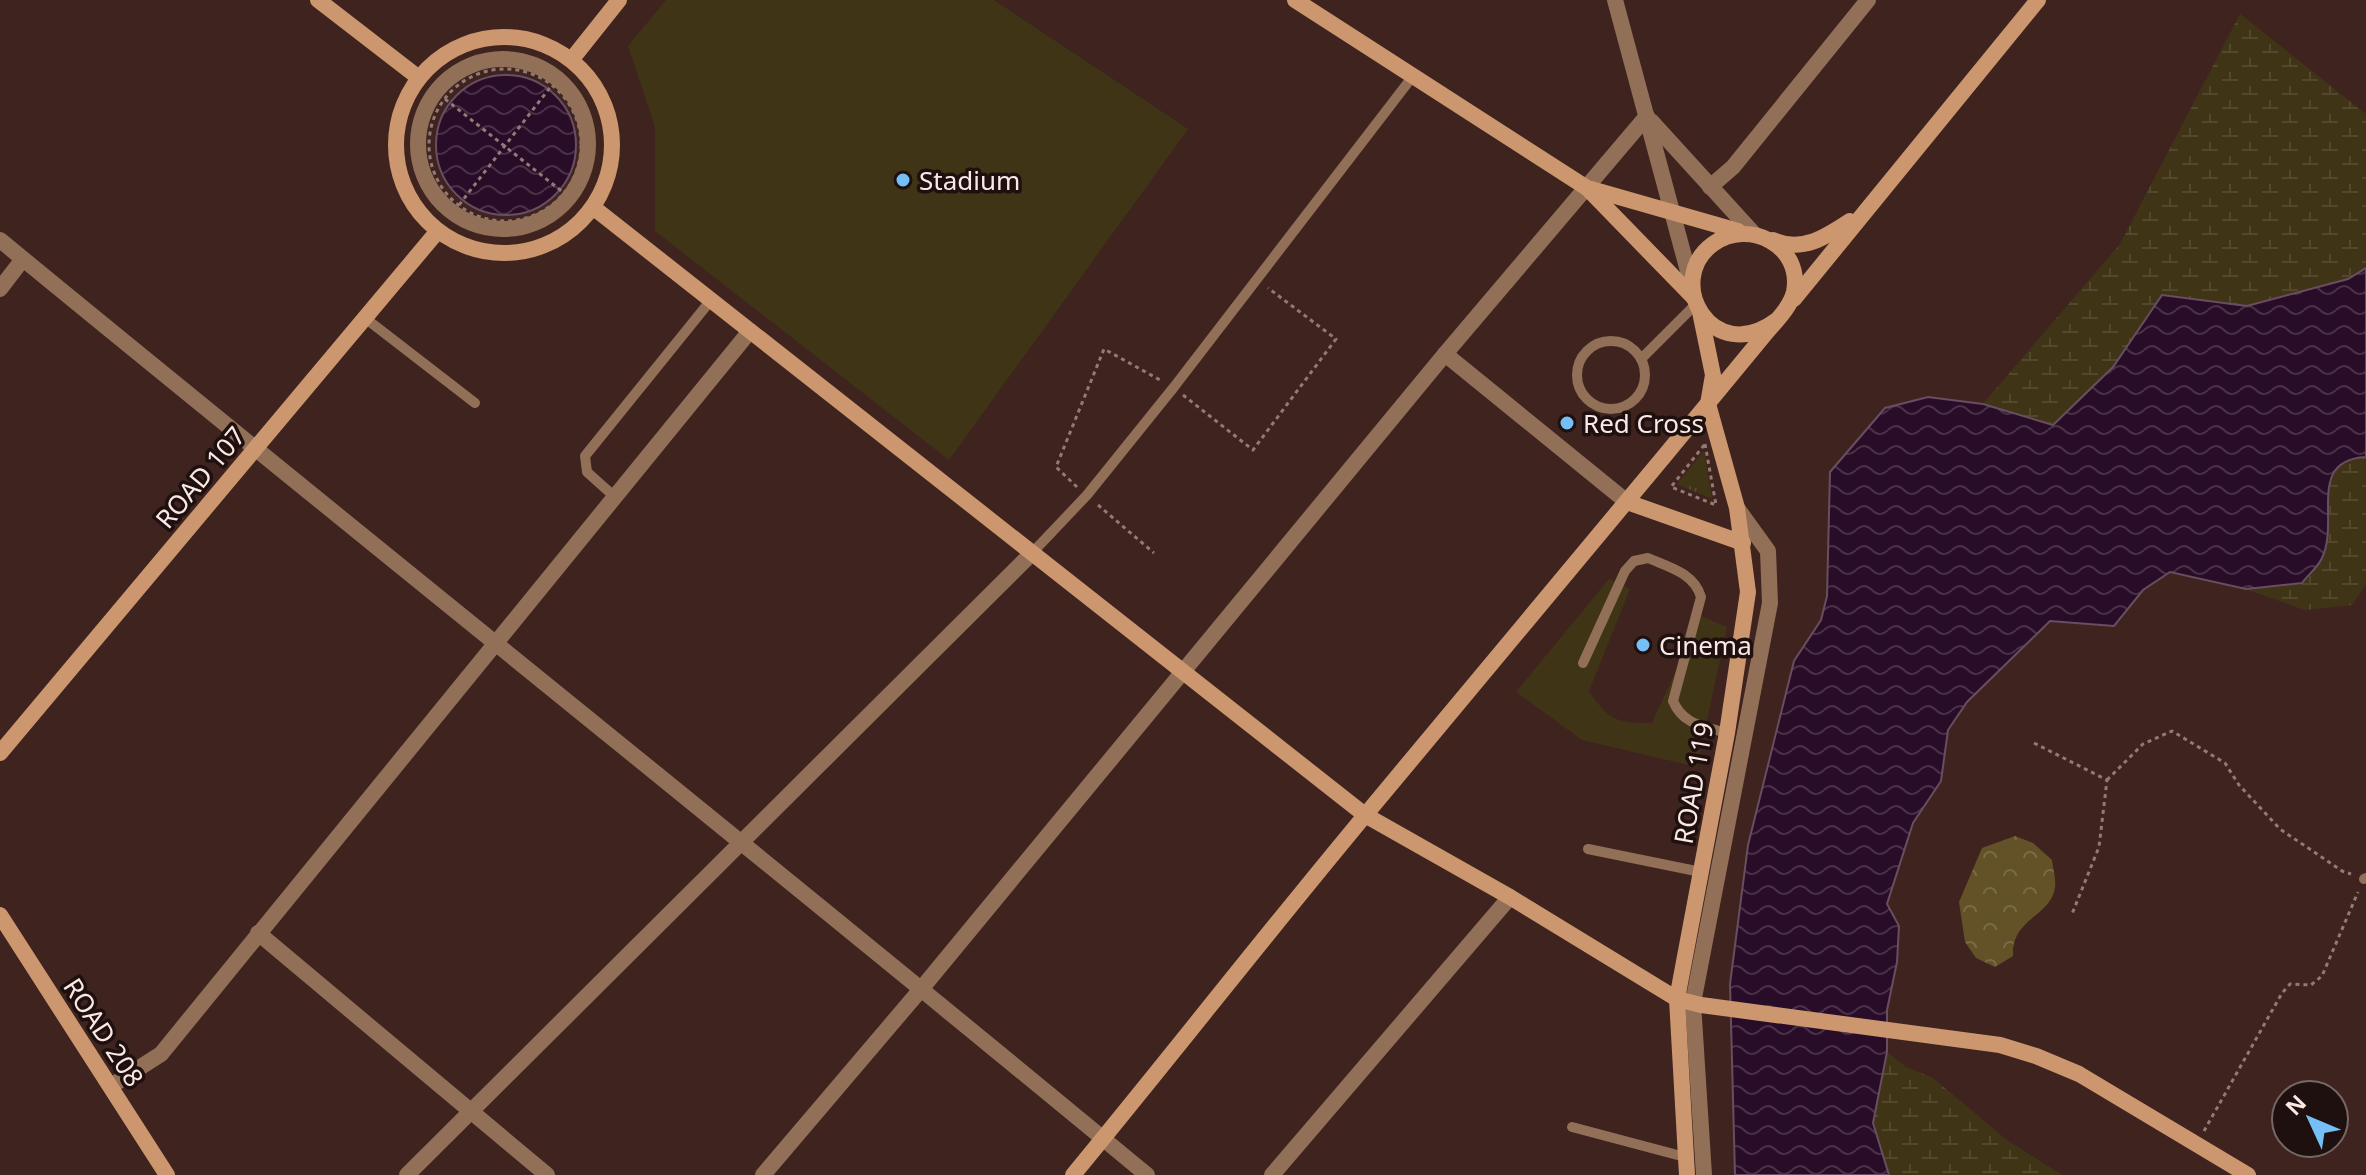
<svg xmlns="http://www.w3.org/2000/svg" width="2366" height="1175" font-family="'Noto Sans',sans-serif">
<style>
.grass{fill:url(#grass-tufts)}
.forest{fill:url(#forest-crowns)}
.wetland{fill:url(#wetland-marsh)}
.garden{fill:#403417}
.water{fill:url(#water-waves);stroke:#684e60;stroke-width:2}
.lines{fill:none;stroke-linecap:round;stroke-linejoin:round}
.path{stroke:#937a77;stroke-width:3;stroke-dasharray:4 4;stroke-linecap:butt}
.lane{stroke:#927058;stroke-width:10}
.street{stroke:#927058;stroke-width:16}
.secondary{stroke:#cc976f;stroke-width:16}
.poi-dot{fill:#74c0f6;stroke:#1d100e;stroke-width:3}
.labels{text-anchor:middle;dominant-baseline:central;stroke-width:7;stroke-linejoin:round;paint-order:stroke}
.poi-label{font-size:26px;fill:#fbe7e4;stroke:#1d100e;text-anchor:start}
.street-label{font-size:26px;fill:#fbe7e4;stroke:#1d100e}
</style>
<defs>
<pattern id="grass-tufts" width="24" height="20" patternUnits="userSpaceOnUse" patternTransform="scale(2)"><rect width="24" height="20" fill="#403417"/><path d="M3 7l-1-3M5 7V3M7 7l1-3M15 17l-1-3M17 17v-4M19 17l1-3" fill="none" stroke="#53482d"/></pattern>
<pattern id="forest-crowns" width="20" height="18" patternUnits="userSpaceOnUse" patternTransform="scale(2)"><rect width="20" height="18" fill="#635228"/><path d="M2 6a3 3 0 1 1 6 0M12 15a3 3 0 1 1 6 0" fill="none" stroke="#7a6b47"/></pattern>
<pattern id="wetland-marsh" width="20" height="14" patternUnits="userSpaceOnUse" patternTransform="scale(2)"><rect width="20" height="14" fill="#403417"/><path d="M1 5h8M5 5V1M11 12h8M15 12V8" fill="none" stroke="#53482d"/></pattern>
<pattern id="water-waves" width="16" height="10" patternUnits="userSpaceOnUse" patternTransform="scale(2)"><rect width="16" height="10" fill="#290d28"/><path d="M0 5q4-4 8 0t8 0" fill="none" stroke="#493047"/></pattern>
</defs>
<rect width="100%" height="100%" fill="#3f231f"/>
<path class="grass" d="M1704,451L1712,499L1677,484Z"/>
<path class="forest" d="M2015,836L2033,843L2052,860C2053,868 2056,879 2055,887C2052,916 2011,918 2013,956L1995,967L1976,958L1965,942L1959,902L1982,848Z"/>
<g class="wetland">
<path d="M2240,14L2366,114V268L2348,279L2247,306L2162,295L2113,367L2053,425L1983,404L2120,244Z"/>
<path d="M2351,457H2366V584L2352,605L2305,610L2246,589L2303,583C2310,567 2325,548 2328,531C2332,502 2319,472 2351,457Z"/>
<path d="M1887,1052L1906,1067L1933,1078L2008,1141L2062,1175H1889L1873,1123Z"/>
</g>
<g class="garden">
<path d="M666,0H994L1188,129L949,460L655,231V127L628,46Z"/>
<path d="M1609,579L1630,589L1589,691C1609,721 1617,723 1652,723L1701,616L1727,627L1697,767L1582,740L1516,692Z"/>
</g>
<g class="water">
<circle cx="506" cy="145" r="70"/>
<path d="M2366,268V457C2306,460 2340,521 2322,558C2318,567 2308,575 2302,583L2246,589L2170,572L2143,590L2114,626L2050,621L1967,702L1948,730L1941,781L1913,823L1887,904L1899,926L1897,962L1887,1010V1052L1873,1123L1889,1175H1735L1730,984L1748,845L1794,661L1821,620L1827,596L1830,472L1885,408L1928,397L1983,404L2053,425L2113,367L2162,295L2247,306L2348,279Z"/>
</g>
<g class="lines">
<g class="path">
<circle cx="505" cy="145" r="76"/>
<path d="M445,99L564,193"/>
<path d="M459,205L552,85"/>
<path d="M1183,395L1253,450L1336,339L1268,288"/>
<path d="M1705,444L1716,505L1671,487Z"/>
<path d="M1077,487L1056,467L1104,349L1160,380"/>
<path d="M1098,505L1154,553"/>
<path d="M2034,743L2107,780L2099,847L2072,914"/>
<path d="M2107,780L2143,744L2172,731L2225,763L2239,785L2280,829L2342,871L2351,874"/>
<path d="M2204,1131L2282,993L2290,984L2311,985L2322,976L2358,892"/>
</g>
<g class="lane">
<path d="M365,318L475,403"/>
<circle cx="1611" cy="375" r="34"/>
<path d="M1641,359L1696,304"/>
<path d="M616,498L587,472L585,456L711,300"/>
<path d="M1032,553L1087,495L1174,387L1413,76"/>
<path d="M1583,663L1625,571L1634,561L1648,558C1669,567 1694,573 1701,597L1673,701C1683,725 1704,726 1727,733"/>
<path d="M1588,849L1701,872"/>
<path d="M2364,879L2366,878"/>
<path d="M1572,1127L1685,1157"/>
</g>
<g class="street">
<path d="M1615,0L1692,286"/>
<circle cx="503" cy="144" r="85"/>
<path d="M1651,121L1753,233"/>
<path d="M1710,187L1733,167L1868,0"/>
<path d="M0,240C381,553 767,860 1147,1175"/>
<path d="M0,289L23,259"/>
<path d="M1445,354L1627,502"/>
<path d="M258,933L547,1175"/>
<path d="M111,1086L161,1054L750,331"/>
<path d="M407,1175L1032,553"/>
<path d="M763,1175L922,988L1445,354L1647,116"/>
<path d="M1272,1175L1510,897"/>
<path d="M1704,1175L1693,1003L1770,603L1768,551L1737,508"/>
</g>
<g class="secondary">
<path d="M318,0L419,78"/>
<path d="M1295,0L1587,188L1694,298"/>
<circle cx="504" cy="145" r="108"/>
<path d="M572,59L619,0"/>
<path d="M1591,189L1738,231"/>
<path d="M594,208L1365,815L1510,897L1677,999L1701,1005L2000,1045L2036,1056L2079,1074L2248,1175"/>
<path d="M1773,240C1802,253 1826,237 1850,221"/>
<path d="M1794,299L2038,0"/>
<path d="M1627,502L1743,543"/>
<path d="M0,753L437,232"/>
<path d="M0,915L167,1175"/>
<path d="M1073,1175C1172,1055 1267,933 1367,813C1499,653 1634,494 1766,333C1776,321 1790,308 1794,292C1803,246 1749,218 1713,244C1663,280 1712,369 1777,320"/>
<path d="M1687,1175L1677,999L1727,733L1748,592L1737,508L1708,404L1713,375L1700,312"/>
</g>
</g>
<g class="poi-dot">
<circle cx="903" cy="180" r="8"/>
<circle cx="1567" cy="423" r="8"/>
<circle cx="1643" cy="645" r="8"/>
</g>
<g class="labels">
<g class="poi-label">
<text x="919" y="180">Stadium</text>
<text x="1583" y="423">Red Cross</text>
<text x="1659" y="645">Cinema</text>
</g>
<g class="street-label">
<text transform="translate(200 477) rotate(-50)">ROAD 107</text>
<text transform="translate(1693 783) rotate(-80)">ROAD 119</text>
<text transform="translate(104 1032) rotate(57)">ROAD 208</text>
</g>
</g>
<g transform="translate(2310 1119) rotate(314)"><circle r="38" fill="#1d100e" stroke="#766664" stroke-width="2"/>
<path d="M0-6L14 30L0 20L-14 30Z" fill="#74c0f6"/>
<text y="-12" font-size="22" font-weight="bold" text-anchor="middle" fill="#fbe7e4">N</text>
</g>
</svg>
